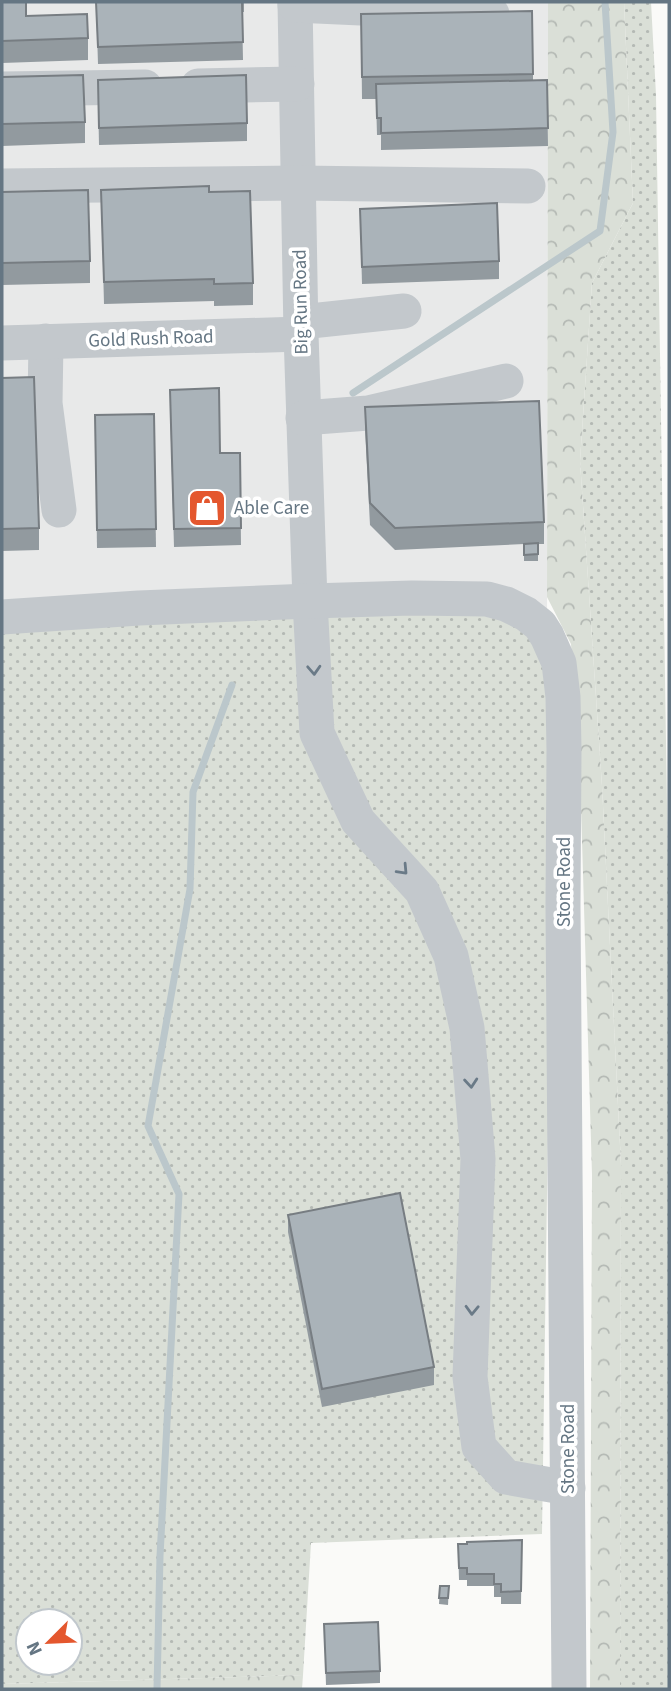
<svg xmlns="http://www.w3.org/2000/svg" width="671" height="1691" font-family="'Source Sans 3',sans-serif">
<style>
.built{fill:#e8e9e9}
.grass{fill:url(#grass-dots);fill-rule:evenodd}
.forest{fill:url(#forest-crowns)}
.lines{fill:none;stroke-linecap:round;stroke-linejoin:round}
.stream{stroke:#bbc7cb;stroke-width:7}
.minor{stroke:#c3c8cc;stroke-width:35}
.wall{fill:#929a9f}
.building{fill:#aab3b9;stroke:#777d82;stroke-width:2}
.oneway{stroke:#6a7a87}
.labels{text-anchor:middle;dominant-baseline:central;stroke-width:7;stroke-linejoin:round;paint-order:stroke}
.street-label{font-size:19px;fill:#657683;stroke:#fff}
.poi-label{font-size:19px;fill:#657683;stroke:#fff;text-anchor:start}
</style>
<defs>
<pattern id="grass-dots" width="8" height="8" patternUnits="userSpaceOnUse" patternTransform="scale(1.75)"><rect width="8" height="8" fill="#dadfd7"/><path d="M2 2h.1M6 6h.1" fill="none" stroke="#b4b9b4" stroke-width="1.8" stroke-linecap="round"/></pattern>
<pattern id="forest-crowns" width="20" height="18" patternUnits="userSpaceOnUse" patternTransform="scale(1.75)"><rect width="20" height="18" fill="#dadfd7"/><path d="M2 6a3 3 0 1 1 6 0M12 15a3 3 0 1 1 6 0" fill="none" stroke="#b4b9b4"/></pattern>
</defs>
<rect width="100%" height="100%" fill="#fafaf8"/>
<path class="built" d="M2,2H548L547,636L2,619Z"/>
<g class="grass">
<path d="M624,2H651L656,95L669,935V1689H620L621,1165L602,786L580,461L592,283L633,203Z"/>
<path d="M487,599L555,651L542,1534L311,1543L303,1675L2,1684V617ZM28,1621H70V1663H28Z"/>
</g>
<g class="forest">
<path d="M548,2H624L633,203L592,283L580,461L602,786L621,1165L620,1689H590L592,1175L580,773L571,644L547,597Z"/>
<path d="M303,1675L302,1689H2V1684Z"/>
</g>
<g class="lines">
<g class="stream">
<path d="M353,393L600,231L613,132L605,2"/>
<path d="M157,1689L160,1556L179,1194L148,1126L190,889L193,792L232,685"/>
</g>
<g class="minor">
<path d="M295,2L301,334L310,601L317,733L358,821L422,891L451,956L467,1028L478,1159L470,1377L479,1447L506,1477L568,1488"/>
<path d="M295,5L492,14"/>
<path d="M198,86L297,84"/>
<path d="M2,89L145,87"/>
<path d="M2,186L299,183L528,186"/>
<path d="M301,322L404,311"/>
<path d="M46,341L45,403L59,510"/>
<path d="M2,343L301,334"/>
<path d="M303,418L368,413L506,381"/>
<path d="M2,617L139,608L310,601L412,598L487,599L506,604L526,614L540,625L547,636L559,663L563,697L564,750L563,906L569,1689"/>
</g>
</g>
<g class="wall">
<path d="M2,2L26,16L88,38V60L2,63Z"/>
<path d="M96,2H244V12H242L243,60L98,64Z"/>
<path d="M361,14L533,74V80H547L548,146L381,150V135H377L376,99H362Z"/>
<path d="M2,77L85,122V143L2,146Z"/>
<path d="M98,98L247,123V141L99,145Z"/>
<path d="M101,190L209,192L253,283V305L214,306V301L104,304Z"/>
<path d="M2,192L90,261V283L2,285Z"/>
<path d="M360,209L499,261V279L362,284Z"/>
<path d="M2,378L39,528V550L2,551Z"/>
<path d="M170,407L220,453H240L241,545L174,547Z"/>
<path d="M365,407L544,522V544H538V561H524V544L395,550L370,525L365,429Z"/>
<path d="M154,414L156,547L97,548L95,415Z"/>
<path d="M288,1215L434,1367V1385L322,1407L288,1232Z"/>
<path d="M522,1540L521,1604H501V1597H494V1586H467V1580H459L458,1544Z"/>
<path d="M440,1586H449L448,1605L439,1604Z"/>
<path d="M324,1624L380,1671V1683L326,1685Z"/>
</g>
<g class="building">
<path d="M2,2H26V16L87,14L88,38L2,41Z"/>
<path d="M96,2H242L243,42L98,47Z"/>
<path d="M532,11L533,74L362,77L361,14Z"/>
<path d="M83,75L85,122L2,124V77Z"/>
<path d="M246,75L247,123L99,128L98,80Z"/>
<path d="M547,80L548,128L381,133V118H377L376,84Z"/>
<path d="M209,186V192L250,191L253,283L214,284V279L104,282L101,190Z"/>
<path d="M88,190L90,261L2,263V192Z"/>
<path d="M497,203L499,261L362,267L360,209Z"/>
<path d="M34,377L39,528L2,529V378Z"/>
<path d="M219,388L220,453H240L241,528L174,529L170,390Z"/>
<path d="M539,401L544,522L395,528L370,503L365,407Z"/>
<path d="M154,414L156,529L97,530L95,415Z"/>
<path d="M538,543V554L524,555V544Z"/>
<path d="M400,1193L434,1367L322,1389L288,1215Z"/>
<path d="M522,1540L521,1591L501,1592V1584H494V1574H467V1568H459L458,1544H467V1542Z"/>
<path d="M440,1586H449L448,1598H439Z"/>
<path d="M378,1622L380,1671L326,1673L324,1624Z"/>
</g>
<defs><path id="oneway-chevron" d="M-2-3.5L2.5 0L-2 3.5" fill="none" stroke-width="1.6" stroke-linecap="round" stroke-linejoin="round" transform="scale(1.75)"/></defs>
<g class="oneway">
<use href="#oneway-chevron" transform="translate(314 670) rotate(87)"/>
<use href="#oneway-chevron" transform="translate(403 870) rotate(47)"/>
<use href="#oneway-chevron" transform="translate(471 1083) rotate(85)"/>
<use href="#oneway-chevron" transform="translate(472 1310) rotate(92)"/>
</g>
<defs>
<symbol id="shop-square" viewBox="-11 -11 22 22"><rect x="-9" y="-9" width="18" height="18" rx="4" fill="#e4572e" stroke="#fff"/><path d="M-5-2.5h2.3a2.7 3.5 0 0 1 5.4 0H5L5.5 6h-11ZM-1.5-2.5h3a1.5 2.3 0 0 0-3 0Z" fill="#fff"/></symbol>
</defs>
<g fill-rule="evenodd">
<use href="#shop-square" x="185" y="486" width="44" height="44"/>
</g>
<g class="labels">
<g class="street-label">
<text transform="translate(301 302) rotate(-91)">Big Run Road</text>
<text transform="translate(151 339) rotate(-2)">Gold Rush Road</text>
<text transform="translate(564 882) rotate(-90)">Stone Road</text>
<text transform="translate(568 1449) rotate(-90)">Stone Road</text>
</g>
<g class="poi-label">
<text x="234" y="508">Able Care</text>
</g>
</g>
<rect width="671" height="1691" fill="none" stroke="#657683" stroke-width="7"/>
<g transform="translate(49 1642) rotate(246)"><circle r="33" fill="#ffffff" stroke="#c1c8cd" stroke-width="2"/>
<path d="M0-5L12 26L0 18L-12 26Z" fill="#e4572e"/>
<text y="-10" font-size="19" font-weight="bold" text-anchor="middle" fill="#657683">N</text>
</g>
</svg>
